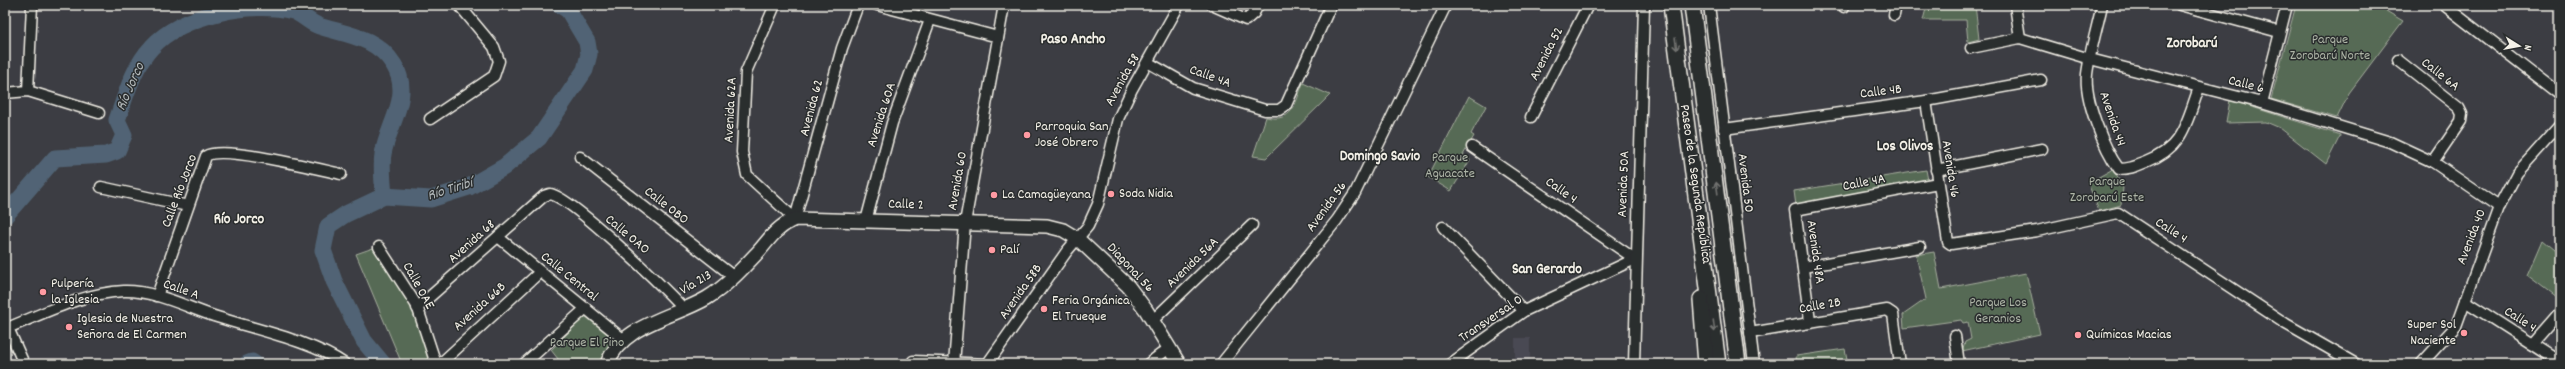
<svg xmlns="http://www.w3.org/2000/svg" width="2565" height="369" font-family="Dekko,sans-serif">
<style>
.built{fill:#494852}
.green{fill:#576a55;stroke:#a6ae9e}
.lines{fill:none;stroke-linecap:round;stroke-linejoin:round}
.river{stroke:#516474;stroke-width:17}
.minor-casing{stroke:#f4f1e8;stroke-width:13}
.major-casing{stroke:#f4f1e8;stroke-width:16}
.highway-casing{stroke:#f4f1e8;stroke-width:18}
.minor{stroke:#2a2d2e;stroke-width:10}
.major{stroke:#2a2d2e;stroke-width:13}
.highway{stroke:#2a2d2e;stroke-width:15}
.oneway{stroke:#71726f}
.poi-dot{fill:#ff9aa2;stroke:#2a2d2e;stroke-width:1.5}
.labels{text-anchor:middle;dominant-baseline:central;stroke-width:3;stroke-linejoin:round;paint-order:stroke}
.park-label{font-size:14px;fill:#adb4a6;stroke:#2a2d2e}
.street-label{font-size:14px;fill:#f4f1e8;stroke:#2a2d2e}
.poi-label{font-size:14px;fill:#f4f1e8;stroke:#2a2d2e;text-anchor:start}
.neighbourhood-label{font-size:15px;font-weight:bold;fill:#f4f1e8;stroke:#2a2d2e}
.water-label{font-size:15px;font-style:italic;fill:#b3b9ba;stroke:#2a2d2e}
</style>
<rect width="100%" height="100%" fill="#3c3d43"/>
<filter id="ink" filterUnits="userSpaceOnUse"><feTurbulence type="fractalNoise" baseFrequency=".025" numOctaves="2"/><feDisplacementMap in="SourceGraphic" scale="8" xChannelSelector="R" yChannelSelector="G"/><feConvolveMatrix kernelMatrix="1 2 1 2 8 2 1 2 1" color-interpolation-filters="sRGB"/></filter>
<g filter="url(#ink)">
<path class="built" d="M1515,338H1530V362L1515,363Z"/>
<g class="green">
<path d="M1927,5H1975L1979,39L1968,42L1966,20H1923Z"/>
<path d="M2296,5H2376L2403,21L2349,93L2337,118L2271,99Z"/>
<path d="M1303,83L1330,95L1266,158L1253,156L1266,117C1293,123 1295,104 1303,83Z"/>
<path d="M1469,96L1486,106L1471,134L1474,136L1463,155L1470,160L1451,191L1428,177Z"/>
<path d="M2230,100L2340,135V136L2326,164L2280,128L2266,122L2226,123Z"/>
<path d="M2113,169L2123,188L2121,205L2099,211L2088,183Z"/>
<path d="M1926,170L1929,185L1796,206L1794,191Z"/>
<path d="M2542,240L2560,255V293L2556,297L2527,275Z"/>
<path d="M376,247L414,309L440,364H402L356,254Z"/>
<path d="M1934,252L1941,289L2026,273L2040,334L1962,351L1965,342L1971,339L1968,322L1963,323L1961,320L1904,328L1903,315L1926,299L1916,255Z"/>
<path d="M586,315L617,340L602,364H562L551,350Z"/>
<path d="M1845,349L1848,364H1797L1796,356Z"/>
</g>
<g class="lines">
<g class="river">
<path d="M5,216L55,158L106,155L117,151L124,135L117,120C126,95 133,67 152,47C181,15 252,0 293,11C302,14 310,23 319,26C348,35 377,37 394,65C413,96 388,124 383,154C381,167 383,183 384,196"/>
<path d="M247,364L252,362L255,364"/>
<path d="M383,364L364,341L334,281L323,250L328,226L346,214L384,196L431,199L469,187L504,167L539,138L585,70L589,54L587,42L568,10L560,5"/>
</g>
<defs>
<g id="minor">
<path d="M775,5L746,72L742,152L747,175L795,219L842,48L858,5"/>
<path d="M877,5L998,37"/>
<path d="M1212,5L1246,20L1254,13L1258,5"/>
<path d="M1709,5L1754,364"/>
<path d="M2015,5L2020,38"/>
<path d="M2102,5C2097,28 2090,51 2087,74C2084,99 2104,149 2119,169C2130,169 2136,166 2146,162C2184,147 2186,123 2199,88"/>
<path d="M2180,5L2279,32"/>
<path d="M2444,5L2560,95"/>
<path d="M1844,7V5"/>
<path d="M1894,15L1896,5"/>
<path d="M1971,48L2020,38L2090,59L2262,103L2390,142L2433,162L2499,207"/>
<path d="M2398,60L2459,108L2462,114L2461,121L2433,162"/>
<path d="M1149,63L1193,88L1265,110H1279L1286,105L1331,5"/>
<path d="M28,91L32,5"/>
<path d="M5,93L28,91L99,113"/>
<path d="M1926,101L1948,242L1951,244L2037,231L2118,213L2286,324L2356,364"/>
<path d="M2262,103L2287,5"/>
<path d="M1531,117L1588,5"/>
<path d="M430,119L494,76L499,61L494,47L459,5"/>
<path d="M1724,129L1926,101L2041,80"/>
<path d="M1472,147L1635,259"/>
<path d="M580,157L734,277"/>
<path d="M1936,170L2042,149"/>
<path d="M101,187L188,206"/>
<path d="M866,221L892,123L930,20"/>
<path d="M1443,227L1524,311"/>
<path d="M498,237L623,339"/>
<path d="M379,247L417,306L436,364"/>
<path d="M1803,267L1920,247"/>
<path d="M157,296L206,156C222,145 318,169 341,174"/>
<path d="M2465,301L2560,362"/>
<path d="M417,308L544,196L550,194C573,198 664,288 684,309"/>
<path d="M1152,321L1252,225"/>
<path d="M1810,321L1795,210L1938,183"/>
<path d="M8,328L24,364"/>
<path d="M5,329C43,314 82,293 124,291C155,290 188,308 217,317C257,330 312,341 345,364"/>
<path d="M1750,333L1887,310L1893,314L1900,364"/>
<path d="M1955,336L1959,364"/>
<path d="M2532,344L2560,312"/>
<path d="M913,361L990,364"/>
<path d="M988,363L1067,251L1088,226L1098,204L1118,119L1132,89L1179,5"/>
<path d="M440,364L540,272"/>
<path d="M524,364L586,308"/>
<path d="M954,364L965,223L1004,5"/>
<path d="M1148,364L1169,348"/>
<path d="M1221,364L1337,220L1355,193L1446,5"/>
<path d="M1450,364L1524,311L1635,259"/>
<path d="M1634,364L1644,5"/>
<path d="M2421,364L2456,326L2499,207L2517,173L2560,125"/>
</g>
<path id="major" d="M607,364C622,324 673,318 707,298C727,286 743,268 759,251C770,238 778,226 795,219L1047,226L1063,230L1078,239L1128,286L1146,310L1179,364"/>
<g id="highway">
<path d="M1671,5L1718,364"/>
<path d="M1692,5L1738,364"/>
<path d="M1701,299L1706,364"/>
</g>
</defs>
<use href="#minor" class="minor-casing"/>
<use href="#major" class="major-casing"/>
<use href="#highway" class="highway-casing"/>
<use href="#minor" class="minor"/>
<use href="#major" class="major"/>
<use href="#highway" class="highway"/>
</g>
<defs><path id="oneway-shaft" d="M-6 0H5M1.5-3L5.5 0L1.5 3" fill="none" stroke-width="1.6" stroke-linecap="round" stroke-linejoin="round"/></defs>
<g class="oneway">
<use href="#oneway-shaft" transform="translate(1676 44) rotate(82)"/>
<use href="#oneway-shaft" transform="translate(1717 188) rotate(-98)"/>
<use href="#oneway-shaft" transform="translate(1714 326) rotate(83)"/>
</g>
</g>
<g class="poi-dot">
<circle cx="1027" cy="135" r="4"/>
<circle cx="1111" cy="194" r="4"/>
<circle cx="994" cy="195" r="4"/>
<circle cx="992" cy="250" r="4"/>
<circle cx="43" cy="292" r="4"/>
<circle cx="1044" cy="309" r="4"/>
<circle cx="69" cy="327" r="4"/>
<circle cx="2464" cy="333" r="4"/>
<circle cx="2078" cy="335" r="4"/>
</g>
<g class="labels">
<g class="park-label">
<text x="2330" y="40">Parque<tspan x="2330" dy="16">Zorobarú Norte</tspan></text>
<text x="1450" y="158">Parque<tspan x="1450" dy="16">Aguacate</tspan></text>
<text x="2107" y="182">Parque<tspan x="2107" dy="16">Zorobarú Este</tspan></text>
<text x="1998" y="303">Parque Los<tspan x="1998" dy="16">Geranios</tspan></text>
<text x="587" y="343">Parque El Pino</text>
</g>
<g class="street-label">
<text transform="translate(1547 54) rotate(-63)">Avenida 52</text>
<text transform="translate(2440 75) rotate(38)">Calle 6A</text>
<text transform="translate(1210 77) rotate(20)">Calle 4A</text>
<text transform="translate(1123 80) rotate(-61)">Avenida 58</text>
<text transform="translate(2246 85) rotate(14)">Calle 6</text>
<text transform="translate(1881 92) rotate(-7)">Calle 4B</text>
<text transform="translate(812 108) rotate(-75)">Avenida 62</text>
<text transform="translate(731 110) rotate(-87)">Avenida 62A</text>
<text transform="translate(882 115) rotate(-72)">Avenida 60A</text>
<text transform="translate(2112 119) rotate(71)">Avenida 44</text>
<text transform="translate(1950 169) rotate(81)">Avenida 46</text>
<text transform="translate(958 181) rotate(-80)">Avenida 60</text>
<text transform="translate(1745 183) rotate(83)">Avenida 50</text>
<text transform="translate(1864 183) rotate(-11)">Calle 4A</text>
<text transform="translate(1624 184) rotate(-88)">Avenida 50A</text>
<text transform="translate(1695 184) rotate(82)">Paseo de la Segunda República</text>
<text transform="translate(180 191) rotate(-69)">Calle Río Jorco</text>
<text transform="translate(1561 191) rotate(35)">Calle 4</text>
<text transform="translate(906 205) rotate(2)">Calle 2</text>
<text transform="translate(666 206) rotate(38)">Calle 0BO</text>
<text transform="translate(1327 207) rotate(-54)">Avenida 56</text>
<text transform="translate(2171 231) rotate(33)">Calle 4</text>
<text transform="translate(627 235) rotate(40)">Calle 0AO</text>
<text transform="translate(2472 237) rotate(-69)">Avenida 40</text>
<text transform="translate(472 242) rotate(-42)">Avenida 68</text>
<text transform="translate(1815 252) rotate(82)">Avenida 48A</text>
<text transform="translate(1193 263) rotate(-44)">Avenida 56A</text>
<text transform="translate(1130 268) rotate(47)">Diagonal 56</text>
<text transform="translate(569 277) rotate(39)">Calle Central</text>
<text transform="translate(696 283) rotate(-31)">Vía 213</text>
<text transform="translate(418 286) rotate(61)">Calle 0AE</text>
<text transform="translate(181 290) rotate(19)">Calle A</text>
<text transform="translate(1021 292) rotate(-55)">Avenida 58B</text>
<text transform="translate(1820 306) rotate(-10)">Calle 2B</text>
<text transform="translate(480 307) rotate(-42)">Avenida 66B</text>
<text transform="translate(1491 319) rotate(-34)">Transversal 0</text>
<text transform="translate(2520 320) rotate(33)">Calle 4</text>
</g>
<g class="poi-label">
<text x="1035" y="127">Parroquia San<tspan x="1035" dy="16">José Obrero</tspan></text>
<text x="1119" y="194">Soda Nidia</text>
<text x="1002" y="195">La Camagüeyana</text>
<text x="1000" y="250">Palí</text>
<text x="51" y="284">Pulpería<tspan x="51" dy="16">la Iglesia</tspan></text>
<text x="1052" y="301">Feria Orgánica<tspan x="1052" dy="16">El Trueque</tspan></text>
<text x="77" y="319">Iglesia de Nuestra<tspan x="77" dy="16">Señora de El Carmen</tspan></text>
<text x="2456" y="325" text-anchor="end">Super Sol<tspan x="2456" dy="16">Naciente</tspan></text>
<text x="2086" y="335">Químicas Macias</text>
</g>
<g class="neighbourhood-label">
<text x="1073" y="40">Paso Ancho</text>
<text x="2192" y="44">Zorobarú</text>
<text x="1905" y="147">Los Olivos</text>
<text x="1380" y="157">Domingo Savio</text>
<text x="239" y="220">Río Jorco</text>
<text x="1547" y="270">San Gerardo</text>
</g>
<g class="water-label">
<text transform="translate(131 87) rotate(-66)">Río Jorco</text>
<text transform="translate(450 190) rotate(-17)">Río Tiribí</text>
</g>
</g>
<rect width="2565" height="369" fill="none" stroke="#2a2d2e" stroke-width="20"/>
<rect x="10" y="10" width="2545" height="349" fill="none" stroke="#f4f1e8" stroke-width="1.5" filter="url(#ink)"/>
<g transform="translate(2519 46) rotate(101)" stroke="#2a2d2e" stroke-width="3" paint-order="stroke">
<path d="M0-3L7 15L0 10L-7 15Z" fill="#f4f1e8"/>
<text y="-6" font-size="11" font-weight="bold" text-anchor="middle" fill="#f4f1e8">N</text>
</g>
</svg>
